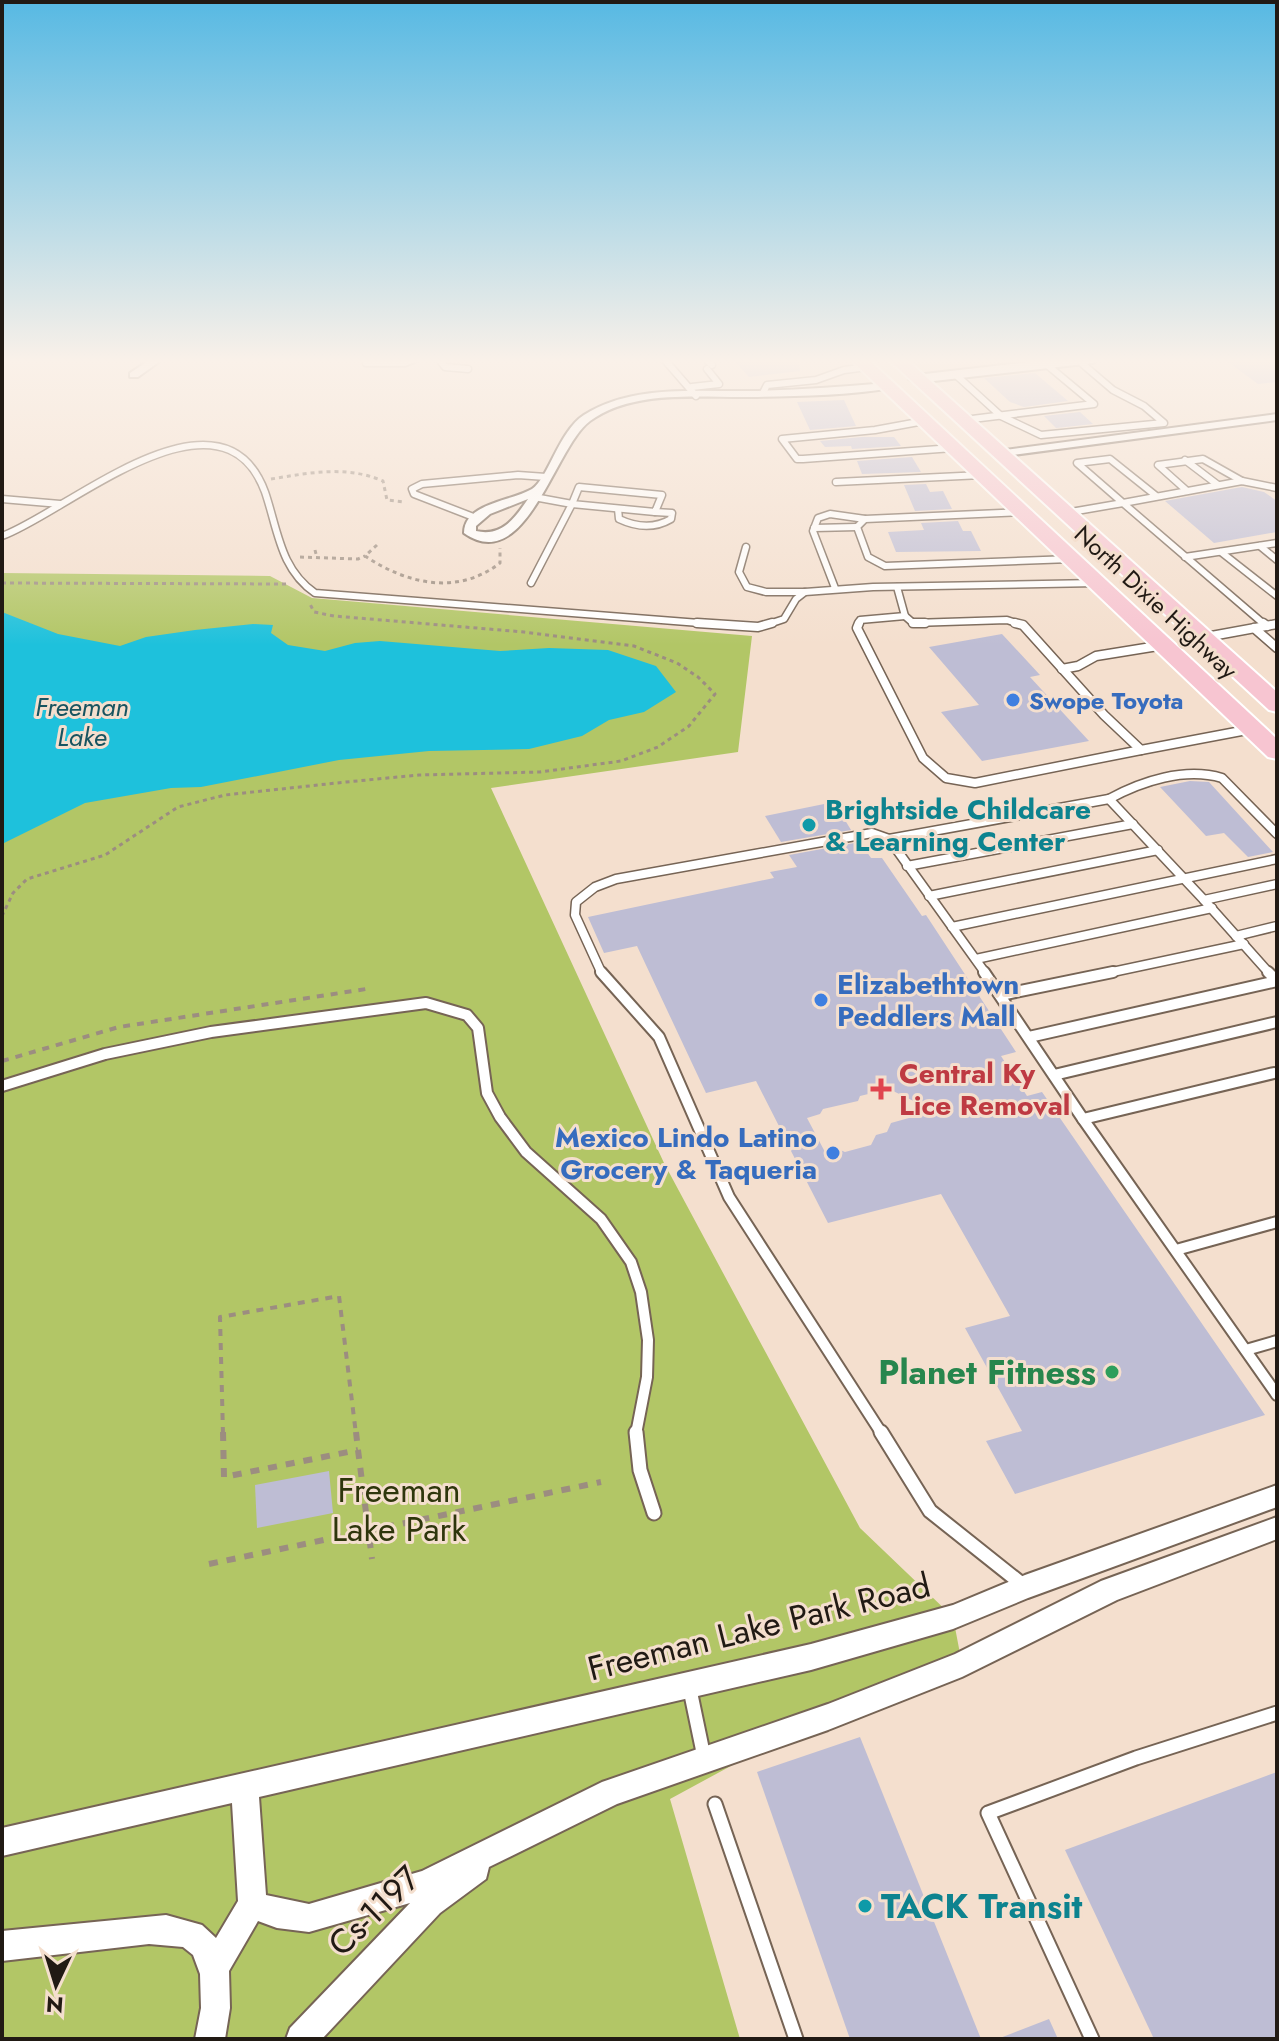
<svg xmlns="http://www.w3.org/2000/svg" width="1279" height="2041" font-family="Jost,sans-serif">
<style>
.built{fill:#edd2bd}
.green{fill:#b2c666}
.water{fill:#1ec1dc}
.building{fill:#bebdd4;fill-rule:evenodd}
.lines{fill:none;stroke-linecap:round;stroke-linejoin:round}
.service-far3-casing{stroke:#766455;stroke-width:9}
.service-far2-casing{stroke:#766455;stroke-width:11}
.service-far1-casing{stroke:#766455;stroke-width:14}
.service-casing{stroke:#766455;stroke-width:17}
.minor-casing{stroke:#766455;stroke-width:4}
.tertiary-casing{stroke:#766455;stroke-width:4}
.primary-casing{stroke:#fff;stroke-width:4}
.path-far2{stroke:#9c8d80;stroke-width:3;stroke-dasharray:4 4;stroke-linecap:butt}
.path-far1{stroke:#9c8d80;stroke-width:4;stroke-dasharray:7 7;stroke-linecap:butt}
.path{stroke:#9c8d80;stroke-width:6;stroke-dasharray:9 9;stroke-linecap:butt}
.service-far3{stroke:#fff;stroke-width:6}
.service-far2{stroke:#fff;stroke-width:8}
.service-far1{stroke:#fff;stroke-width:10}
.service{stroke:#fff;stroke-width:13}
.minor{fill:#fff;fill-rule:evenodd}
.tertiary{fill:#fff;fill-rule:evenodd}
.primary{fill:#f7c5d1;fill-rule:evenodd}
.shop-dot{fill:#3f7fe0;stroke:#f4dfce;stroke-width:3}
.culture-dot{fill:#0f9aa8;stroke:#f4dfce;stroke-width:3}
.health-dot{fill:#e0444e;stroke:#f4dfce;stroke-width:3}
.leisure-dot{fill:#2e9e5b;stroke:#f4dfce;stroke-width:3}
.labels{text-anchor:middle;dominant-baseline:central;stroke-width:6;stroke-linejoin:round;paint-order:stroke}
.far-street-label{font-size:24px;fill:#211a14;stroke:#f4dfce}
.far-shop-label{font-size:24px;font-weight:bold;fill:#366cbe;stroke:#f4dfce;text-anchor:start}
.far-water-label{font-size:26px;font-style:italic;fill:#185460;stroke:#f4dfce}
.culture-label{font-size:28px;font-weight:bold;fill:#0d838f;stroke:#f4dfce;text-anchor:start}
.shop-label{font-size:28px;font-weight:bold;fill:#366cbe;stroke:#f4dfce;text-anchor:start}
.health-label{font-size:28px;font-weight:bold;fill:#be3a42;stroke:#f4dfce;text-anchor:start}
.near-leisure-label{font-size:34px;font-weight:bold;fill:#27864d;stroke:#f4dfce;text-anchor:end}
.near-park-label{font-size:34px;fill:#2e360c;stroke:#f4dfce}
.near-street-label{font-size:34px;fill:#211a14;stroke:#f4dfce}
.near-culture-label{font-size:34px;font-weight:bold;fill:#0d838f;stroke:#f4dfce;text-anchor:start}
</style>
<rect width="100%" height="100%" fill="#f4dfce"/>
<path class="built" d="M907,359H1054L924,374Z"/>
<path class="green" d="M2,573L270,576L312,598L752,636L738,752L491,788L664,1163L860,1528L953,1617L962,1664L856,1698L670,1799L740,2039H2Z"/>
<path class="water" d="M2,612L58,634L120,646L146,637L195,630L253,624L273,625L271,633L288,645L325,651L355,643L380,641L500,651L549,648L608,650L656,666L676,692L644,712L609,720L582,736L529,749L429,751L339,760L201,787L171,788L85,803L2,844Z"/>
<g class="building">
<path d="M733,359H799L800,371L749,377Z"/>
<path d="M1224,359H1277V382L1258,384Z"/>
<path d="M1035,373L1068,401L1024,407L1010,402L984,378Z"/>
<path d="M844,400L856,426L810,430L797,402Z"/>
<path d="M1080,412L1093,424L1056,428L1044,416Z"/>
<path d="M862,437H894L901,446L852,449L851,446L825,447L820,441Z"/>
<path d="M912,457L921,472L862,474L857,461Z"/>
<path d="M926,484L930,492L943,491L952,509L915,511L904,485Z"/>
<path d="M1242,487L1264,492L1277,501V532L1214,543L1165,501Z"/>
<path d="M958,521L963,531H971L981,551L896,552L888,532L924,530L921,523Z"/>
<path d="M1002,634L1040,675L1030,677L1089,741L982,761L941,712L979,705L929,647Z"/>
<path d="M1190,781L1209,782L1273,852L1248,857L1224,833L1206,836L1160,787Z"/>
<path d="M834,802L851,830L781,842L765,816Z"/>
<path d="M860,842L871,858H882L922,916L926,915L1016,1052L1001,1056L1027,1096L1042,1092L1265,1415L1015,1494L986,1441L1022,1431L965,1328L1010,1316L941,1194L828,1223L791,1151L801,1137L781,1130L756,1081L706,1093L637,946L604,953L588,917L774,878L770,872L797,867L789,855ZM889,1089L934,1111L891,1123L887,1132L876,1135L871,1145L845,1152L838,1149L825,1152L807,1118L820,1114L823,1109L858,1101L860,1096Z"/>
<path d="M329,1471L333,1513L257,1528L255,1485Z"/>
<path d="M860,1737L981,2039H850L757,1772Z"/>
<path d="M1277,1772V2039H1154L1065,1850Z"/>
<path d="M1049,2019L1058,2039H1000V2038Z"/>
</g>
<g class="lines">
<defs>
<g id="service-far3">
<path d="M439,359L445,367L468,369"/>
<path d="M664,359L696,396"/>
<path d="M706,359L712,365"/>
<path d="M366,363H405L415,359"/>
<path d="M956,375L1001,416L1041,435L1164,423L1144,406L1113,390L1079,361"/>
<path d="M692,387L719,384L707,369"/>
<path d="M763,393L767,385L816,380L844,370L867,367"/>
<path d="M964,420L1094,404L1046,364"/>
<path d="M924,421L875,430L782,439L797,459H803L953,448"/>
<path d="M1185,460L1218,485"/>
<path d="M836,482L982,475"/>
<path d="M579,487L662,495L655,512L572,504Z"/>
<path d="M1186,490L1158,465L1203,459L1242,481"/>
<path d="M1155,495L1110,459L1077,463L1123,503L1242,481L1277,488"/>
<path d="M2,499L60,504"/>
<path d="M618,509L619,519C636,527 654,529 671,519L672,513L655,512"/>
<path d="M1022,512L865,519L857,527L868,557L885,566L1071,559"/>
<path d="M1065,513L1123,503L1265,625"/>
<path d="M476,518L414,494L412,489L422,484L518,475L546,477"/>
<path d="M814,528L857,527"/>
<path d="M2,536C63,515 221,373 265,492C278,530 280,569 315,593L725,625"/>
<path d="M1260,546L1277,560"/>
<path d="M746,547L739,572L747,587L766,592H805"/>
<path d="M1221,552L1277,596"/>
<path d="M1185,557L1277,543"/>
<path d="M531,583L572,504L534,497"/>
<path d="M897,587L905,616L913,623L1007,620L1022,625"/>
<path d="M835,588L813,531L818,518L830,514L865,519"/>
<path d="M766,625L784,619L796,599L805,592L873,587L1097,583"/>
<path d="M858,625L860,620L905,616"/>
<path d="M1274,625L1277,624"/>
</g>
<g id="service-far2">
<path d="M697,623L758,627L772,623"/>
<path d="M859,623L857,628L923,758L946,778L975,783L1141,750"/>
<path d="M913,623H925"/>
<path d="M1015,623L1023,625L1104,715L1141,750L1252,729"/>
<path d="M1263,623L1267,626"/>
<path d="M1254,628L1277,648"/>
<path d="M1206,637L1277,624"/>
<path d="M1062,669L1078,666L1096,656L1164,645"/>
<path d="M1109,799C1142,781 1185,767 1222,778L1277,834"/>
<path d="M907,866L1133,824"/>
<path d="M929,896L1158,850"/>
<path d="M1204,900L1270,974"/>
<path d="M952,927L1277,859"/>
<path d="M1236,936L1277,926"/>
<path d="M976,959L1212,908"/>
<path d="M602,974L575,915L576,902L595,887L616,879L872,833L889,839"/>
<path d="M986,974L889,839L1109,799L1204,900L1277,884"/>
<path d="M1103,974L1244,944"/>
</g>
<g id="service-far1">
<path d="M601,972L659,1037L729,1197L882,1434"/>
<path d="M984,972L1083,1119L1277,1395"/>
<path d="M1001,995L1113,972"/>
<path d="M1029,1037L1277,981L1268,972"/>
<path d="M1054,1075L1277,1022"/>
<path d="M2,1086L105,1054L211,1032L426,1003L467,1015L478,1028L487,1093L500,1117L526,1152L601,1219L631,1262L641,1292L648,1340L647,1377L636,1434"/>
<path d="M1083,1119L1274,1073"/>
<path d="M1176,1250L1277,1222"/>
<path d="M1246,1350L1277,1341"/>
</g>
<g id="service">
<path d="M636,1432L640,1470L654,1513"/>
<path d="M881,1432L930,1511L1023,1585"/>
<path d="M689,1685L704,1757"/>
<path d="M715,1804L796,2039"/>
<path d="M1092,2039L988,1813L1136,1758L1277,1713"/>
</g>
<g id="minor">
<path d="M151,359H163L138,377H130V373Z"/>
<path d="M887,383L891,384V388C846,396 796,396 751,397C700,398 634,389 590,421C555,446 526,577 464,533C464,503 512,501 532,489C548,479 559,431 584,415C633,384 697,392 752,391C797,390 842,387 887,383ZM528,499C515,518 502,537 476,531V526L490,514Z"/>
<path d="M1277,414V420L998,457L992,454L998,451Z"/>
<path d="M1277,1485V1507L1028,1598L953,1629L811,1670L259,1797L266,1895L309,1904L422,1871L602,1782L828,1704L955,1654L1101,1581L1277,1517V1539L1117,1600L962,1677L828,1730L617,1804L489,1867L486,1879L440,1913L322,2039H286L290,2028L410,1903L309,1932L277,1928L258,1921L229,1971L230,2008L225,2039H195L201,2008L200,1974L193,1955L183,1947L149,1944L2,1961V1931L166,1915L202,1925L216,1938L238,1901L232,1803L2,1856V1828L811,1644L953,1605L1025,1575Z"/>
</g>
<path id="tertiary" d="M1056,359H1100L1093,363L916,383L909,379L916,375Z"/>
<g id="primary">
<path d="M850,359H868L1277,739V759L1268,757Z"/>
<path d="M888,359H906L1277,692V712L1269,710Z"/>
</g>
</defs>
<use href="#service-far3" class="service-far3-casing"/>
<use href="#service-far2" class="service-far2-casing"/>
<use href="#service-far1" class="service-far1-casing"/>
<use href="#service" class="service-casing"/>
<use href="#minor" class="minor-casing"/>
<use href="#tertiary" class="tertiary-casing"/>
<use href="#primary" class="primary-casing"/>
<g class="path-far2">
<path d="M271,479C309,473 346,465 383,481L387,500L404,502"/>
<path d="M377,545L365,556C407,584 457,596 500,563V548"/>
<path d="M315,550L317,558"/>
<path d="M300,557L358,559L365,556"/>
<path d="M2,583L287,584"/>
<path d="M2,916L13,893L27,879L105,855L178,807L225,795L346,782L419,775L540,772L621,761L658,747L689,726L715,694L698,677L677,663L634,646L524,632L334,616L314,612L310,604"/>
</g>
<g class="path-far1">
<path d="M2,1061L119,1027L366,989"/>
<path d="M223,1434L220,1317L339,1296L356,1434"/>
</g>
<g class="path">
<path d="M223,1432L224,1477L358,1450"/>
<path d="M356,1432L358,1450"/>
<path d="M358,1450L372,1559"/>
<path d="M209,1564L601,1482"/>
</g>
<use href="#service-far3" class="service-far3"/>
<use href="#service-far2" class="service-far2"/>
<use href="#service-far1" class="service-far1"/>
<use href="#service" class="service"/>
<use href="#minor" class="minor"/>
<use href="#tertiary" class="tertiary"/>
<use href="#primary" class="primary"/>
</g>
<linearGradient id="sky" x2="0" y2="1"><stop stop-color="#57b9e3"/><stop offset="0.56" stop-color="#faf1e9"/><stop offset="1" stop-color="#faf1e9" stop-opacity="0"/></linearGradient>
<rect width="1279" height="645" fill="url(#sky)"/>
<g class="shop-dot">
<circle cx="1013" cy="700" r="8"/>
<circle cx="821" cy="1000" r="8"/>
<circle cx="833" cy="1153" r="8"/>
</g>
<g class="culture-dot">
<circle cx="809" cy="825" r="8"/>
<circle cx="865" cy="1906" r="8"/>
</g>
<path class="health-dot" d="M877 1077h8v8h8v8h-8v8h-8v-8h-8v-8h8z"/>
<circle class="leisure-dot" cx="1112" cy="1372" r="8"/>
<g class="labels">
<g class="far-street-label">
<text transform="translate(1156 602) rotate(43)">North Dixie Highway</text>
</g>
<g class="far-shop-label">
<text x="1029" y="700">Swope Toyota</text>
</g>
<g class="far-water-label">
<text x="82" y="707">Freeman<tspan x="82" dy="30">Lake</tspan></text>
</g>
<g class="culture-label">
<text x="825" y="809">Brightside Childcare<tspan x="825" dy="32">&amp; Learning Center</tspan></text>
</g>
<g class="shop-label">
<text x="837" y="984">Elizabethtown<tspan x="837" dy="32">Peddlers Mall</tspan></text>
<text x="817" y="1137" text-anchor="end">Mexico Lindo Latino<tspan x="817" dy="32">Grocery &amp; Taqueria</tspan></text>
</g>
<g class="health-label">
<text x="899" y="1073">Central Ky<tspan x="899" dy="32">Lice Removal</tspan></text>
</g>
<g class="near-leisure-label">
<text x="1096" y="1372">Planet Fitness</text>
</g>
<g class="near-park-label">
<text x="399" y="1490">Freeman<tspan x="399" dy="39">Lake Park</tspan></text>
</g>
<g class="near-street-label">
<text transform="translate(759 1627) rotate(-14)">Freeman Lake Park Road</text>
<text transform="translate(374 1911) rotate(-44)">Cs-1197</text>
</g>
<g class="near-culture-label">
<text x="881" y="1906">TACK Transit</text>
</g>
</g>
<rect width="1279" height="2041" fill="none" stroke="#211a14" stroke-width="8"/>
<g transform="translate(56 1985) rotate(184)" stroke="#f4dfce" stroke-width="6" paint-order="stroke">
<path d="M0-6L14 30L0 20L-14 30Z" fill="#211a14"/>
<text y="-12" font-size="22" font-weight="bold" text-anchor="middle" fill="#211a14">N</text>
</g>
</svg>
